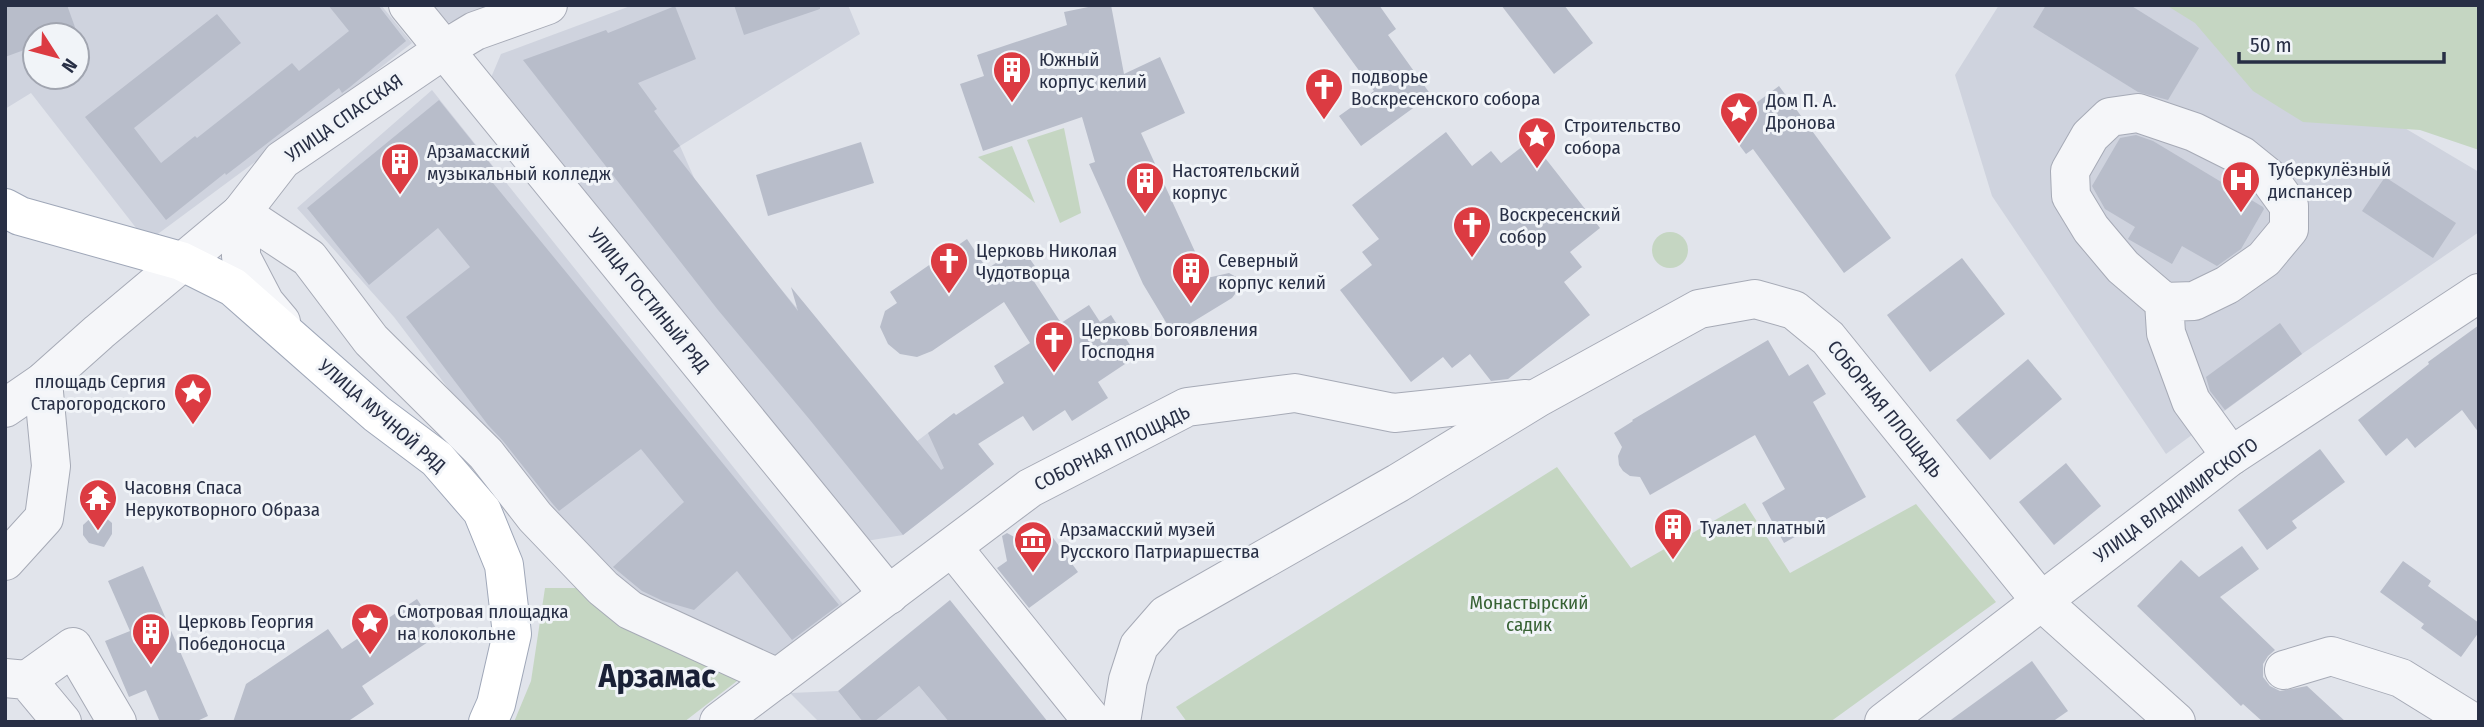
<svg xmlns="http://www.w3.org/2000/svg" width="2484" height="727" font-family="'Fira Sans Condensed',sans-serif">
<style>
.built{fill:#cfd3de;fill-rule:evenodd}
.green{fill:#c5d6c2}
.building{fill:#b8bdca}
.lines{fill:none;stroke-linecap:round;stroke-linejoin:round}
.minor-casing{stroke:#a6aab6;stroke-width:40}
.major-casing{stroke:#9fa7b8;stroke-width:40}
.minor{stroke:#f5f6f9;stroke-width:38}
.major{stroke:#fff;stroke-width:38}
.labels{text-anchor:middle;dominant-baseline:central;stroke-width:6;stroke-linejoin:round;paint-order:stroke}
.poi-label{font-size:19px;fill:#282f45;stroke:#f1f4f8;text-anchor:start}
.street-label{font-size:19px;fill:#282f45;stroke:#f1f4f8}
.park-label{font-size:19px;fill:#376234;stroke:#f1f4f8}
.town-label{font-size:33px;font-weight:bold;fill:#1a2036;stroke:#f1f4f8}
</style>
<rect width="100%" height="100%" fill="#e1e4eb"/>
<g class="built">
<path d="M5,5H381L412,43L343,97L147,242L31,93L5,109ZM35,35H77V77H35Z"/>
<path d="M423,5H497L439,26Z"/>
<path d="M633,5H848L860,34L680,146L695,180L766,271L796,307L803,302L863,377L882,468L954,413L994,464L903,535L866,541L487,87L501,54Z"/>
<path d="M1999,5H2197L2479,172V232L2302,354L2166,454L1992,196L1955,75Z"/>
<path d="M432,90L846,608L779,662L630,602L546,517L394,317L297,208Z"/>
<path d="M919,686L949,722H874Z"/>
<path d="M838,691L863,722H819L790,693Z"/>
</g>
<g class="green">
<path d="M2166,5H2479V150L2420,130L2303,122L2253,91L2195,23Z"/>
<path d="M1064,128L1081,213L1060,223L1027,140Z"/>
<path d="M1012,146L1035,203L978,157Z"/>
<circle cx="1670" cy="250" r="18"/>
<path d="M1557,467L1631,568L1745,503L1790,573L1916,504L1996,602L1830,722H1187L1176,707Z"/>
<path d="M545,588H603L746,674L684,722H514L531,681Z"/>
</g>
<g class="building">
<path d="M5,5H67L76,30L64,35H35V46L5,57Z"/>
<path d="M328,5H378L406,41L350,87L342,93L339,88L226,175L225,173L166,220L85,117L217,14L241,43L134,128L161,163L195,136L197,138L292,63L299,71L349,31Z"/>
<path d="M734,5H820V9L744,35Z"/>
<path d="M1098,5H1111L1124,74L1160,57L1185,113L1141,133L1207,278L1229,273L1240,279L1241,286L1232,298L1173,334L1143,284L1089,164L1095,162L1082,117L983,151L960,84L984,76L977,55L1067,25L1064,12Z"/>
<path d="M1311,5H1379L1396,29L1388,35L1431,95L1361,146L1339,116L1374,91Z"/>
<path d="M1501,5H1564L1593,43L1554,74Z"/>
<path d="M2046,5H2130L2199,48L2168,100L2138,92L2033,27Z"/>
<path d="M675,6L696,59L638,83L657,109L654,111L680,146L673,151L798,311L791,287L941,470L944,468L928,433L954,413L956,415L1004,383L994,366L1030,343L1004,302L932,351L917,357L900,354L888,344L880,327L885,311L897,303L890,292L967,239L987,269L1021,246L1041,275L1033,280L1061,323L1089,305L1100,322L1111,315L1130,345L1124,349L1131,360L1098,382L1108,398L1072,421L1065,410L1033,431L1023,416L978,444L994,464L903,535L810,420L718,310L523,60L606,30L608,33Z"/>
<path d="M1779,86L1891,238L1844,273L1753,149L1746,154L1725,126Z"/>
<path d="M439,100L501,177L493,183L839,605L792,640L737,571L694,610L663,601L642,591L613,567L684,502L641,449L559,511L552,503L503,441L488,425L406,317L470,267L438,228L369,285L307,208Z"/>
<path d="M1446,132L1472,166L1491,151L1501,163L1531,140L1600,228L1570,252L1582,267L1564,282L1590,315L1508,379L1491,381L1470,354L1452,368L1443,357L1411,382L1340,290L1372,265L1362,252L1379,239L1352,205Z"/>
<path d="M2136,135L2153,141L2263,207L2264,209L2241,249L2217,266L2182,246L2172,264L2128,239L2135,227L2105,209L2092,186L2120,138Z"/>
<path d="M861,142L874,183L768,216L756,175Z"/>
<path d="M2385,177L2456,223L2433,258L2362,211Z"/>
<path d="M1962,258L2005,314L1930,372L1887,315Z"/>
<path d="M2280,323L2302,354L2225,410L2210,391L2206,377Z"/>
<path d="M2479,325V433L2462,410L2415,448L2407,438L2386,456L2358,420L2429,364L2428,362Z"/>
<path d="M1768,340L1789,376L1808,364L1826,394L1813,402L1866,497L1784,543L1762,503L1785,489L1755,435L1650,495L1640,477L1630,476L1623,471L1619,465L1618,456L1622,447L1614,433L1633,421L1632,420Z"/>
<path d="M2028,359L2062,399L1990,460L1956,420Z"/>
<path d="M2320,449L2345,482L2292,521L2297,528L2267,550L2238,510Z"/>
<path d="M2066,463L2101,506L2054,545L2019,502Z"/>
<path d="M94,515L104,516L112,523V534L104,547L89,543L83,535V525Z"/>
<path d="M1048,531L1078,572L1029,608L997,568L1007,561L1002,536L1007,533L1029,545Z"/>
<path d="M2242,546L2259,569L2220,597L2275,650L2268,656L2263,664V677L2270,686L2280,691L2307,686L2346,722H2263L2243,704L2241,706L2137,606L2181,560L2199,577Z"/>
<path d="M2403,561L2431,581L2428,586L2479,623V632L2461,657L2421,628L2424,624L2380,592Z"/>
<path d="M143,566L208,716L195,722H160L146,690L129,697L105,641L130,631L108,581Z"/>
<path d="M417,599L440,634L362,686L374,704L347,722H233L246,684L328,629L342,649Z"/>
<path d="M950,600L1048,722H949L919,686L874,722H863L838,691Z"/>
<path d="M2032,661L2068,711L2052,722H1948Z"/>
</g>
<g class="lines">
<defs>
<g id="minor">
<path d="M408,5L889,595"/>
<path d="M241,213L309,258L371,340L486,454L535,517L603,588L630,610L778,678"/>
<path d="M241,213V257L265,303L281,322"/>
<path d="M2164,302L2194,301L2227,285L2264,259L2289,229V206L2268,177L2242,156L2194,132L2138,113L2110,117L2090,136L2070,171L2071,196L2091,229L2123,267L2164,302L2166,333L2191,401L2231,456"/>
<path d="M5,408L43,382L99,332L241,213L282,160L445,49L475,31L548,5"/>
<path d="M953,548L1093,722"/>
<path d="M5,561L44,518L51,466L43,382"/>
<path d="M2284,670L2331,656L2401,678L2472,722"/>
<path d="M5,678L27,680L62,722"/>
<path d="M27,680L73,647L117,722"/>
<path d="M719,722L1030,488L1187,407L1295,393L1394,413L1526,399"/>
<path d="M1121,722L1128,680L1139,646L1166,615L1398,483L1539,397L1699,309L1755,299L1794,310L1828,338L2041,601L2176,722"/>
<path d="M1884,722L2231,456L2479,293"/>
</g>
<path id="major" d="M5,208L20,216L181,261L233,287L377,414L437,459L482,511L504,565L512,634L496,704L488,722"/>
</defs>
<use href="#minor" class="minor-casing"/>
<use href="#major" class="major-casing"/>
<use href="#minor" class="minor"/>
<use href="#major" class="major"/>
</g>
<defs>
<symbol id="building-pin" viewBox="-11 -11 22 30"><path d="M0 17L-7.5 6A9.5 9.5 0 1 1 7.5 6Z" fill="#dc3b42" stroke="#f1f4f8"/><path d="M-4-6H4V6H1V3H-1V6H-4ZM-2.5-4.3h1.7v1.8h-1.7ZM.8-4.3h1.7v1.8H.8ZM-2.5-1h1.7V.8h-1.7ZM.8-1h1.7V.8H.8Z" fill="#fff"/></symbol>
<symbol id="church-pin" viewBox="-11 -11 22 30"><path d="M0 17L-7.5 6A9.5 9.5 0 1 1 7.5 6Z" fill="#dc3b42" stroke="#f1f4f8"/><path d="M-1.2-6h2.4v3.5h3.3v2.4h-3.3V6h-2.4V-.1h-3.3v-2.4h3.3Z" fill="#fff"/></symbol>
<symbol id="sight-pin" viewBox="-11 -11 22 30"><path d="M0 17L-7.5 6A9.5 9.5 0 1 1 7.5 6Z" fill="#dc3b42" stroke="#f1f4f8"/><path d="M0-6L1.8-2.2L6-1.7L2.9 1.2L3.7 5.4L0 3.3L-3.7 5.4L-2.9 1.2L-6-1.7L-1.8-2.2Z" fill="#fff"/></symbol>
<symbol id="hospital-pin" viewBox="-11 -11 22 30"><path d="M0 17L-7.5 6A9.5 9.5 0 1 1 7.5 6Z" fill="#dc3b42" stroke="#f1f4f8"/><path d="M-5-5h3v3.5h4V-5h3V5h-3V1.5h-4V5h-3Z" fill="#fff"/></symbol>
<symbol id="temple-pin" viewBox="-11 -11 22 30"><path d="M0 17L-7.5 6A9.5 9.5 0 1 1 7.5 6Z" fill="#dc3b42" stroke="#f1f4f8"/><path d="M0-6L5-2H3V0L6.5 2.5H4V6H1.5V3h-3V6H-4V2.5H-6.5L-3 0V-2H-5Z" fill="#fff"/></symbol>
<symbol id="museum-pin" viewBox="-11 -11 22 30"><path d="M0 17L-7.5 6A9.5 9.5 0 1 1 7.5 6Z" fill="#dc3b42" stroke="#f1f4f8"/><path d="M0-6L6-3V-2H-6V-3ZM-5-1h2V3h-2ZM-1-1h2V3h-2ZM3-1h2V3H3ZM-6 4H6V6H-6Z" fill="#fff"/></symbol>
</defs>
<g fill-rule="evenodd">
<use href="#building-pin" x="990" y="48" width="44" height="60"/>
<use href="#church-pin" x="1302" y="65" width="44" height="60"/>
<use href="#sight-pin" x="1717" y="89" width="44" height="60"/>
<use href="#sight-pin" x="1515" y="114" width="44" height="60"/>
<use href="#building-pin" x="378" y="140" width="44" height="60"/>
<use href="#hospital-pin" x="2219" y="158" width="44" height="60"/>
<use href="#building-pin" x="1123" y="159" width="44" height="60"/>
<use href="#church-pin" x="1450" y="203" width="44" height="60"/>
<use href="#church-pin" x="927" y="239" width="44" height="60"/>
<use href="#building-pin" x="1169" y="249" width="44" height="60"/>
<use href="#church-pin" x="1032" y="318" width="44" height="60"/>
<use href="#sight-pin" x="171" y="370" width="44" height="60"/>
<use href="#temple-pin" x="76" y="476" width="44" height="60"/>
<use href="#building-pin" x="1651" y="505" width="44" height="60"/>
<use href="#museum-pin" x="1011" y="518" width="44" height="60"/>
<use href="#sight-pin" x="348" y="600" width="44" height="60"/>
<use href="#building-pin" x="129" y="610" width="44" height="60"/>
</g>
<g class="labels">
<g class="poi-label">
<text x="1039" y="59">Южный<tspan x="1039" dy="22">корпус келий</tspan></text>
<text x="1351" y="76">подворье<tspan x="1351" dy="22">Воскресенского собора</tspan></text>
<text x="1766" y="100">Дом П. А.<tspan x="1766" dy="22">Дронова</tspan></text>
<text x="1564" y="125">Строительство<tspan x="1564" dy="22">собора</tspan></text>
<text x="427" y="151">Арзамасский<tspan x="427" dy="22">музыкальный колледж</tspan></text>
<text x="2268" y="169">Туберкулёзный<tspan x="2268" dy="22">диспансер</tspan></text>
<text x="1172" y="170">Настоятельский<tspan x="1172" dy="22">корпус</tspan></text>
<text x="1499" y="214">Воскресенский<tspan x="1499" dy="22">собор</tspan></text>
<text x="976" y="250">Церковь Николая<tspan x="976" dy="22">Чудотворца</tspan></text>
<text x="1218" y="260">Северный<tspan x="1218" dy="22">корпус келий</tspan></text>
<text x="1081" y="329">Церковь Богоявления<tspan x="1081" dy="22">Господня</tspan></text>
<text x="166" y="381" text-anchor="end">площадь Сергия<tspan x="166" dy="22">Старогородского</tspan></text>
<text x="125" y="487">Часовня Спаса<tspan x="125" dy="22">Нерукотворного Образа</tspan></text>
<text x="1700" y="527">Туалет платный</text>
<text x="1060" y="529">Арзамасский музей<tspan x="1060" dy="22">Русского Патриаршества</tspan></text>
<text x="397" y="611">Смотровая площадка<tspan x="397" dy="22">на колокольне</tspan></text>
<text x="178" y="621">Церковь Георгия<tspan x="178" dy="22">Победоносца</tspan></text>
</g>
<g class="street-label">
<text transform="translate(344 118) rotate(-35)">УЛИЦА СПАССКАЯ</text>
<text transform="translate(649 300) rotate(51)">УЛИЦА ГОСТИНЫЙ РЯД</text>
<text transform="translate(1885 409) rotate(51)">СОБОРНАЯ ПЛОЩАДЬ</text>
<text transform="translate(382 416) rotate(41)">УЛИЦА МУЧНОЙ РЯД</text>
<text transform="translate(1112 448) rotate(-26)">СОБОРНАЯ ПЛОЩАДЬ</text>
<text transform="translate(2176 500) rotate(-36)">УЛИЦА ВЛАДИМИРСКОГО</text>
</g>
<g class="park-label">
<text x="1529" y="602">Монастырский<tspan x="1529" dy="22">садик</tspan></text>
</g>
<g class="town-label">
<text x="657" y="676">Арзамас</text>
</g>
</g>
<rect width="2484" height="727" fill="none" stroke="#282f45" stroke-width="14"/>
<g transform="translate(56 56) rotate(126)"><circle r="33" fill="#f1f4f8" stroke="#a1a5b0" stroke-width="2"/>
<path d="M0-5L12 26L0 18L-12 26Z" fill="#dc3b42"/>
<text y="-10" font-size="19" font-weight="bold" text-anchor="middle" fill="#282f45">N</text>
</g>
<path d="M2239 52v10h205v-10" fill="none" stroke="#282f45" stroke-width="3.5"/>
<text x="2250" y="52" font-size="21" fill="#282f45" stroke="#f1f4f8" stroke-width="5" paint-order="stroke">50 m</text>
</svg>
